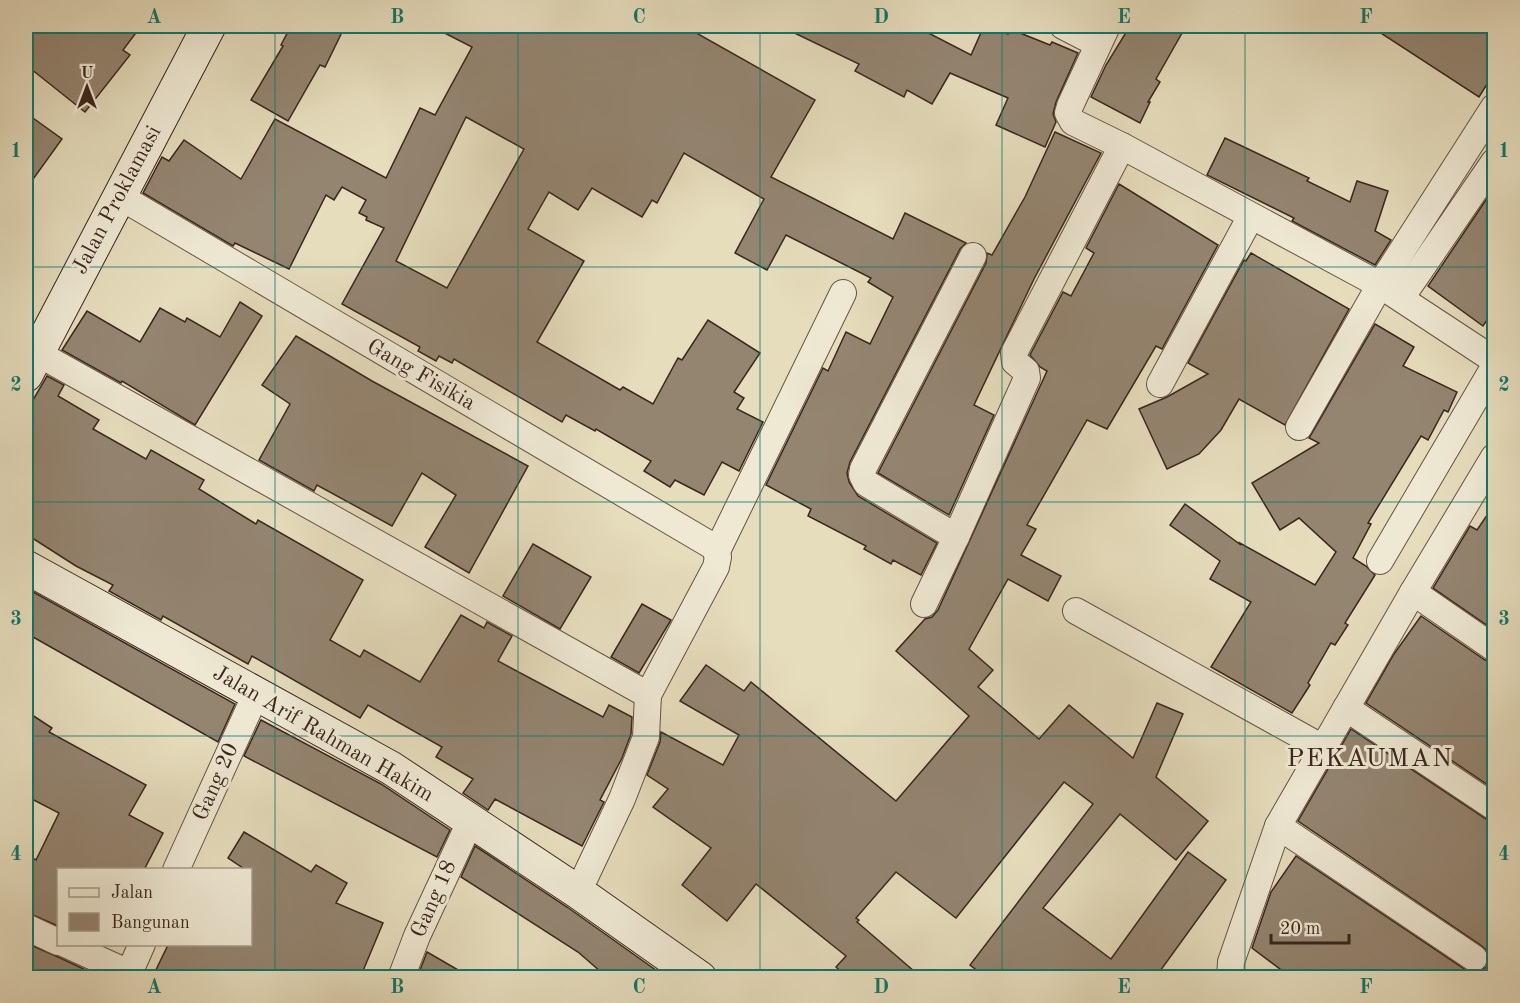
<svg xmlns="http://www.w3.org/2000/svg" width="1520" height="1003" font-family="'Old Standard TT',serif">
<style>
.building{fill:#948571;stroke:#3b261e;stroke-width:1.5;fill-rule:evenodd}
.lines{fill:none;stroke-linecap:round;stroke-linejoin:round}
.minor-casing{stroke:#665446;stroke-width:28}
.secondary-casing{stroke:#3b261e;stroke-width:35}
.minor{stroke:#efe9d4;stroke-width:26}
.secondary{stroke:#efe9d4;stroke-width:33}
.grid{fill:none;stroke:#0f766e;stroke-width:1.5;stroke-opacity:0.55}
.labels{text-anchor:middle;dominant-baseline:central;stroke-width:6;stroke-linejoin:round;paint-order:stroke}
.street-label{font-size:22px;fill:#3b261e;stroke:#efe9d4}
.quarter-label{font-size:26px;letter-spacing:1.5px;fill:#3b261e;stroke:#efe9d4}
.neatline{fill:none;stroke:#0f766e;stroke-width:2}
.grid-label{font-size:20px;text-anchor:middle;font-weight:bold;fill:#0f766e}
</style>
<rect width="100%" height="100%" fill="#e6ddbd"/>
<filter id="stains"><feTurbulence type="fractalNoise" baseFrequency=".00333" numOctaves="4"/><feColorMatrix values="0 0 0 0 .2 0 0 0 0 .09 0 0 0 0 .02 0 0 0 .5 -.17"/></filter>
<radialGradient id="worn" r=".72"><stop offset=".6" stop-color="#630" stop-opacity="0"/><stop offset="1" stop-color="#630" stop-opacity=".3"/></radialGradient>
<g class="building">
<path d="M26,26H141L123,50L130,55L85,112L26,65Z"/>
<path d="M291,26H345L325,67L320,65L288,121L251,100L283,46L281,45Z"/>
<path d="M431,26H684L815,100L771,177L893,239L905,213L966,243L960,249L850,462L847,473L849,482L858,496L937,543L921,575L893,560L891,564L864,549L866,546L808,516L811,509L766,485L823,368L828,371L846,332L870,344L893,297L868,282L871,278L786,235L767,270L735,253L764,199L684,153L657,203L652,200L642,217L592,188L578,210L549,192L528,229L584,261L537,342L620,390L623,387L653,404L678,358L682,360L708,320L760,353L734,392L744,398L737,409L763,422L739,471L722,462L704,495L675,480L670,487L644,471L651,461L596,429L595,431L566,415L562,422L454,359L452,363L439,356L436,361L418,351L420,347L342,304L384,228L366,220L367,217L359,213L366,200L342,187L334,200L326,195L289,269L235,243L233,246L143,193L162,157L169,161L184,140L241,179L275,119L386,178L420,108L435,115L472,47ZM466,117L524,149L447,288L396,261Z"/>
<path d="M780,26H915L971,55L984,26H987L1008,34L1010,29L1050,45L1052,42L1078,53L1056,102L1053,114L1056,122L1045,147L996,125L1008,98L950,73L932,104L907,90L904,97L855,71L859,64Z"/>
<path d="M1130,26H1186L1156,79L1160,82L1148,102H1150L1140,123L1091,97L1106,65Z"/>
<path d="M1370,26H1494V73L1479,97Z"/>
<path d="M26,113L62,139L26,189Z"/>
<path d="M1055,132L1101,153L1034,279L974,405L994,415L949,515L878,473L986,263L987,253L992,255L1025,197Z"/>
<path d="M1225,138L1309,178L1307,181L1350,202L1357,181L1388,191L1375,231L1391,240L1375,265L1292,221L1294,218L1207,175Z"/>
<path d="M1119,184L1218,245L1162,349L1156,346L1107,429L1087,420L1027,525L1036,529L1021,555L1061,576L1048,601L1008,579L969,649L993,670L978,687L1039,739L1069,705L1133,758L1157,703L1183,714L1156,777L1208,821L1176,860L1120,814L1043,908L1111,959L1188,852L1226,880L1155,978H987L970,965L1093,804L1064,782L956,918L896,872L856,918L859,920L857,922L922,978H848L836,967L846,956L756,884L727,921L682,885L711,848L653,807L668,789L647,775L660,742L661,732L723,765L739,735L680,701L706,665L744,691L751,682L896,801L969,716L896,651L925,619L932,617L938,610L1047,371L1040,367L1030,355L1063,292L1071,296L1094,253L1086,248Z"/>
<path d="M1494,188V310L1483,326L1428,286Z"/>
<path d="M1251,253L1349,309L1285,425L1239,399L1221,430L1199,454L1167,469L1139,409L1167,397L1208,374L1188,363L1244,260L1246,261Z"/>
<path d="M240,302L262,316L195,425L122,381L121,383L62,350L87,311L140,342L160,308L185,322L187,318L220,337Z"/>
<path d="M1375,324L1414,347L1403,366L1457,392L1448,412L1444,410L1428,440L1421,436L1368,523L1371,524L1353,558L1366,566L1375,575L1345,623L1348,625L1335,645L1331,643L1308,683L1310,685L1292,713L1211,667L1251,602L1210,579L1220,561L1170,525L1185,504L1241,545L1240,543L1315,585L1336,552L1299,518L1280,530L1252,483L1319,443L1309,438Z"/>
<path d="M296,336L372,381L528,466L469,573L425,547L456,495L422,473L392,526L317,485L314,491L259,460L290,404L262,385Z"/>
<path d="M47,376L64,385L58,396L99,420L93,429L146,459L151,450L204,480L199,489L256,524L258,520L363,580L330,640L360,657L364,650L420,682L461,615L484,628L487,622L512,636L498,661L603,717L609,705L632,717L631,734L622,758L600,800L604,802L582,846L495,799L488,810L463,793L473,779L436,757L442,747L368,705L360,718L252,656L248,664L163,616L161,620L109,591L113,585L76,566L26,534V412Z"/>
<path d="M1494,505V630L1433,588L1470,526L1477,530Z"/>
<path d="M533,544L591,577L560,629L503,596Z"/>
<path d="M26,588L235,704L218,742L26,633Z"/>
<path d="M642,604L671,620L639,673L611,657Z"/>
<path d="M1421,616L1485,660L1494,663V789L1366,703L1394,654Z"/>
<path d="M26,711L52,728L49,732L146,785L129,815L163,833L144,870H58V926L26,912V855L36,860L59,813L26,796Z"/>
<path d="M261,720L381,784L450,830L437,857L244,756Z"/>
<path d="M1351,729L1486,819L1494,822V978H1292L1252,948L1271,892L1296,856L1466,970L1472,973L1480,972L1487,966L1489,960L1488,952L1482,946L1298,821Z"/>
<path d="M244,832L311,872L316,865L347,883L336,903L383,923L360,978H152L168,945H250V870H246L228,858Z"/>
<path d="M475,846L567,907L667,978H608L578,952L461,877Z"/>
<path d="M26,943L58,957L103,978H26Z"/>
<path d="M427,952L472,978H417Z"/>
</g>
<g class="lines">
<defs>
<g id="minor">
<path d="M1063,26L1098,44"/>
<path d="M1107,26L1070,106L1068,113L1073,122L1122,146L1380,285L1494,360"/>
<path d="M1401,298L1494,162"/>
<path d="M37,353L648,695L716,567L718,557L714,547L119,196"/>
<path d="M1160,384L1251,216"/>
<path d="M1299,427L1380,285L1494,107"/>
<path d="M956,537L866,483L862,475L863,469L973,256"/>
<path d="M717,551L843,293"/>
<path d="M1380,561L1494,367"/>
<path d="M1413,592L1494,648"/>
<path d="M924,604L956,537L1027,378L1026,371L1015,362L1014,353L1122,146"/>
<path d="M1076,611L1323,748"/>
<path d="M1346,708L1494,807"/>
<path d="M1278,826L1474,958"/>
<path d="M176,870L256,694"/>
<path d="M578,892L622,799L646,737L648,695"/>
<path d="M26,927L58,942"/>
<path d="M65,944L129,973"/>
<path d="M127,978L142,944"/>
<path d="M401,978L417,936L470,822"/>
<path d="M1230,978L1231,962L1278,826L1413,592L1494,457"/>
</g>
<g id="secondary">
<path d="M26,375L209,26"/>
<path d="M26,567L391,768L578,892L700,978"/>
</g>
</defs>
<use href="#minor" class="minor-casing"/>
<use href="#secondary" class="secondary-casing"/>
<use href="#minor" class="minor"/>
<use href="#secondary" class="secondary"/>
</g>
<path class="grid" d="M275,26V978M518,26V978M760,26V978M1002,26V978M1245,26V978M26,267H1494M26,502H1494M26,736H1494"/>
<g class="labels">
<g class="street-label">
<text transform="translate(117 200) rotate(-62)">Jalan Proklamasi</text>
<text transform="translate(421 375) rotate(30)">Gang Fisikia</text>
<text transform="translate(323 734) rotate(30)">Jalan Arif Rahman Hakim</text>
<text transform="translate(216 782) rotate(-66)">Gang 20</text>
<text transform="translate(434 899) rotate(-66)">Gang 18</text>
</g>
<g class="quarter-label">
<text x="1370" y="759">PEKAUMAN</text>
</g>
</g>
<rect width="1520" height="1003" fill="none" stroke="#e6ddbd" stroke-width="66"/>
<rect x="57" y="868" width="195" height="78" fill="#efe9d4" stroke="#a79b8b" stroke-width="1.5"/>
<rect x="69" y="888" width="30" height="9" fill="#efe9d4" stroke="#a79b8b" stroke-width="1.5"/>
<text x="111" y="898" font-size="18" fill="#3b261e">Jalan</text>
<rect x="69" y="913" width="30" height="18" fill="#948571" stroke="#a79b8b" stroke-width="1.5"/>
<text x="111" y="928" font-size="18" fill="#3b261e">Bangunan</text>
<g transform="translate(87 87)" stroke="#efe9d4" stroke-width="4.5" paint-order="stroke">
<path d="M0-4.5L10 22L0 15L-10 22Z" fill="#3b261e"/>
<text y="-9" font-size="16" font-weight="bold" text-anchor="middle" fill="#3b261e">U</text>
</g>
<path d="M1271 934v9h78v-9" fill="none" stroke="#3b261e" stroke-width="3"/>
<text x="1280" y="934" font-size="18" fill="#3b261e" stroke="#efe9d4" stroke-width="4.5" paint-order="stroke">20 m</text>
<rect x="33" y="33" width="1454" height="937" class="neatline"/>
<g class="grid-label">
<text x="154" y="23">A</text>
<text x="397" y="23">B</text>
<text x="639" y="23">C</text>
<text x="881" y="23">D</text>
<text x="1124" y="23">E</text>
<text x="1366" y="23">F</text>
<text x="16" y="157">1</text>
<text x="1504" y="157">1</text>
<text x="16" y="391">2</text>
<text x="1504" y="391">2</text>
<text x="16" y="625">3</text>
<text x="1504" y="625">3</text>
<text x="16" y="860">4</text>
<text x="1504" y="860">4</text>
<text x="154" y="993">A</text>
<text x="397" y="993">B</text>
<text x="639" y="993">C</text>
<text x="881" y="993">D</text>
<text x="1124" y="993">E</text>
<text x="1366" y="993">F</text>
</g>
<rect width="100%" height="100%" filter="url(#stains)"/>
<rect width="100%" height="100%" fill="url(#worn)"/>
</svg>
